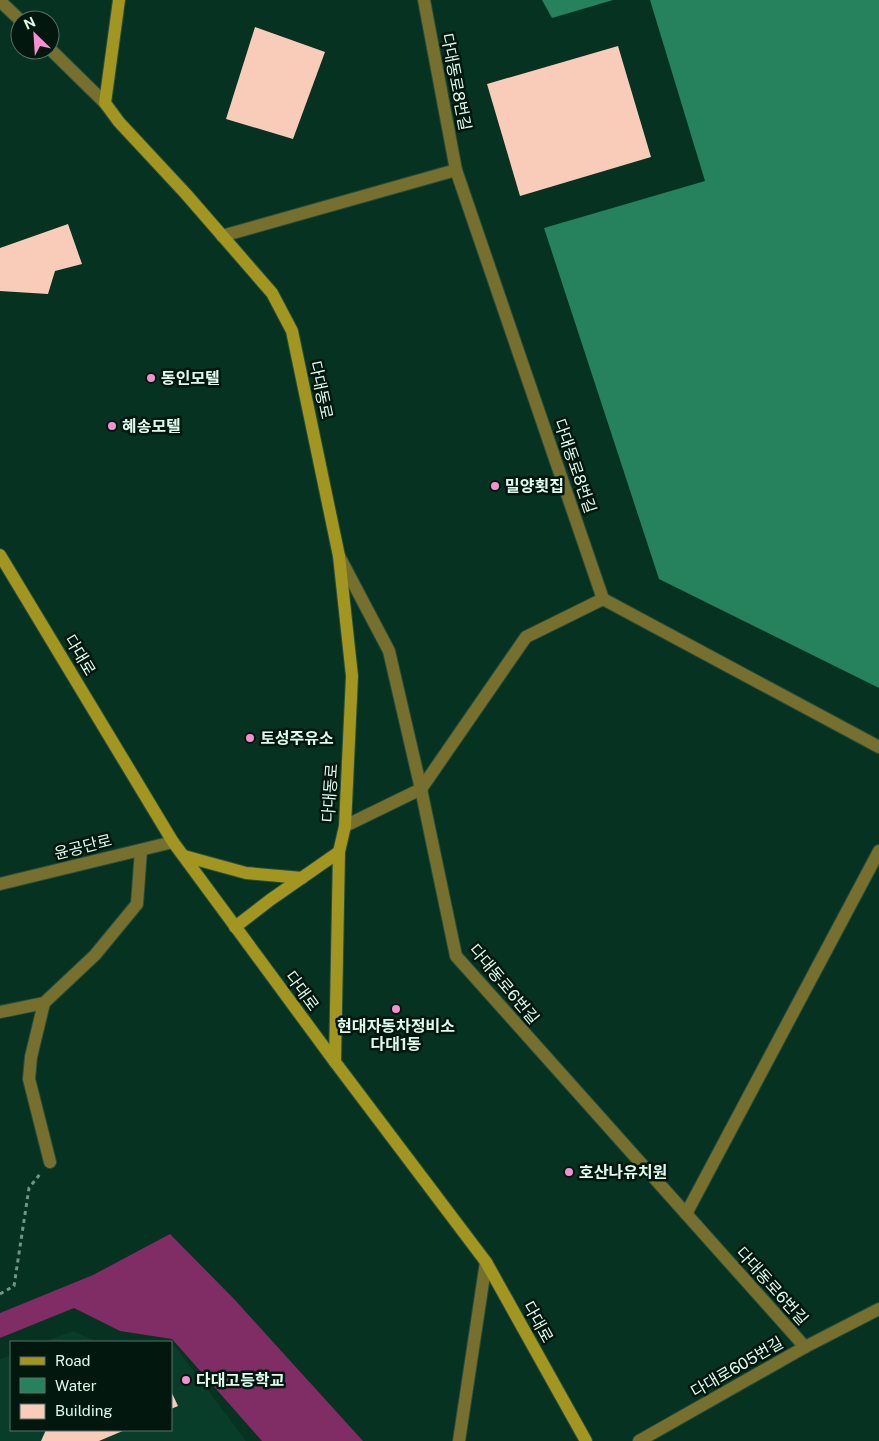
<svg xmlns="http://www.w3.org/2000/svg" width="879" height="1441" font-family="'Public Sans','Noto Sans KR',sans-serif">
<style>
.built{fill:#073d29}
.forest{fill:#7f2d64}
.water{fill:#25825d}
.building{fill:#f9ccba}
.lines{fill:none;stroke-linecap:round;stroke-linejoin:round}
.lane-casing{stroke:#244e3d;stroke-width:14}
.street-casing{stroke:#244e3d;stroke-width:14}
.secondary-casing{stroke:#244e3d;stroke-width:14}
.path{stroke:#729686;stroke-width:3;stroke-dasharray:4 4;stroke-linecap:butt}
.lane{stroke:#766f2e;stroke-width:12}
.street{stroke:#766f2e;stroke-width:12}
.secondary{stroke:#a29520;stroke-width:12}
.poi-dot{fill:#f690d0;stroke:#02170e;stroke-width:2}
.labels{text-anchor:middle;dominant-baseline:central;stroke-width:5;stroke-linejoin:round;paint-order:stroke}
.street-label{font-size:16px;fill:#dffbec;stroke:#02170e}
.poi-label{font-size:16px;font-weight:bold;fill:#dffbec;stroke:#02170e;text-anchor:start}
</style>
<rect width="100%" height="100%" fill="#063221"/>
<g class="built">
<path d="M73,1331L98,1342H44Z"/>
<path d="M171,1341L246,1441H0V1359L11,1355V1430H171V1342H161Z"/>
</g>
<path class="forest" d="M170,1234L235,1300L363,1441H262L172,1339L120,1331L74,1308L0,1338V1313L93,1275Z"/>
<g class="water">
<path d="M542,0H613L552,18Z"/>
<path d="M650,0H879V688L659,579L544,228L705,181Z"/>
</g>
<g class="building">
<path d="M255,27L325,52L293,139L226,119Z"/>
<path d="M618,46L651,157L520,196L487,84Z"/>
<path d="M68,224L82,264L55,271L48,294L0,291V248Z"/>
<path d="M171,1391L178,1406L171,1409Z"/>
<path d="M46,1430H125L99,1441H41Z"/>
</g>
<g class="lines">
<defs>
<g id="lane">
<path d="M686,1214L879,851"/>
<path d="M459,1441L486,1262"/>
</g>
<g id="street">
<path d="M0,1L20,20"/>
<path d="M50,49L105,103"/>
<path d="M222,236L456,170"/>
<path d="M339,556L389,651L421,789L456,956L805,1347"/>
<path d="M603,599L879,747"/>
<path d="M345,826L421,789L526,637L603,599L456,170L424,0"/>
<path d="M0,884L173,842"/>
<path d="M44,1003L31,1057L29,1079L50,1162"/>
<path d="M0,1012L44,1003L95,955L137,904L141,850"/>
<path d="M639,1441L805,1347L879,1309"/>
</g>
<g id="secondary">
<path d="M119,0L105,103L119,122L186,194L272,293L292,331L339,556L352,676L345,826L339,852L335,1062"/>
<path d="M0,555L173,842L335,1062L486,1262L586,1441"/>
<path d="M184,856L246,873L302,878"/>
<path d="M235,927L270,900L339,852"/>
</g>
</defs>
<use href="#lane" class="lane-casing"/>
<use href="#street" class="street-casing"/>
<use href="#secondary" class="secondary-casing"/>
<path class="path" d="M0,1294L14,1286L29,1188L40,1174"/>
<use href="#lane" class="lane"/>
<use href="#street" class="street"/>
<use href="#secondary" class="secondary"/>
</g>
<g class="poi-dot">
<circle cx="151" cy="378" r="5"/>
<circle cx="112" cy="426" r="5"/>
<circle cx="495" cy="486" r="5"/>
<circle cx="250" cy="738" r="5"/>
<circle cx="396" cy="1009" r="5"/>
<circle cx="569" cy="1172" r="5"/>
<circle cx="186" cy="1380" r="5"/>
</g>
<g class="labels">
<g class="street-label">
<text transform="translate(456 82) rotate(79)">다대동로8번길</text>
<text transform="translate(321 390) rotate(78)">다대동로</text>
<text transform="translate(575 466) rotate(71)">다대동로8번길</text>
<text transform="translate(80 655) rotate(59)">다대로</text>
<text transform="translate(330 793) rotate(-86)">다대동로</text>
<text transform="translate(83 847) rotate(-14)">윤공단로</text>
<text transform="translate(504 984) rotate(50)">다대동로6번길</text>
<text transform="translate(302 991) rotate(54)">다대로</text>
<text transform="translate(772 1286) rotate(48)">다대동로6번길</text>
<text transform="translate(538 1322) rotate(61)">다대로</text>
<text transform="translate(737 1367) rotate(-30)">다대로605번길</text>
</g>
<g class="poi-label">
<text x="161" y="378">동인모텔</text>
<text x="122" y="426">혜송모텔</text>
<text x="505" y="486">밀양횟집</text>
<text x="260" y="738">토성주유소</text>
<text x="396" y="1026" text-anchor="middle">현대자동차정비소<tspan x="396" dy="18">다대1동</tspan></text>
<text x="579" y="1172">호산나유치원</text>
<text x="196" y="1380">다대고등학교</text>
</g>
</g>
<rect x="10" y="1341" width="162" height="90" fill="#02170e" stroke="#5a7267"/>
<rect x="20" y="1357" width="25" height="8" fill="#a29520" stroke="#5a7267"/>
<text x="55" y="1366" font-size="15" fill="#dffbec">Road</text>
<rect x="20" y="1378" width="25" height="15" fill="#25825d" stroke="#5a7267"/>
<text x="55" y="1391" font-size="15" fill="#dffbec">Water</text>
<rect x="20" y="1404" width="25" height="15" fill="#f9ccba" stroke="#5a7267"/>
<text x="55" y="1416" font-size="15" fill="#dffbec">Building</text>
<g transform="translate(35 35) rotate(335)"><circle r="24" fill="#02170e" stroke="#5a7267"/>
<path d="M0-4L9 19L0 12L-9 19Z" fill="#f690d0"/>
<text y="-8" font-size="14" font-weight="bold" text-anchor="middle" fill="#dffbec">N</text>
</g>
</svg>
